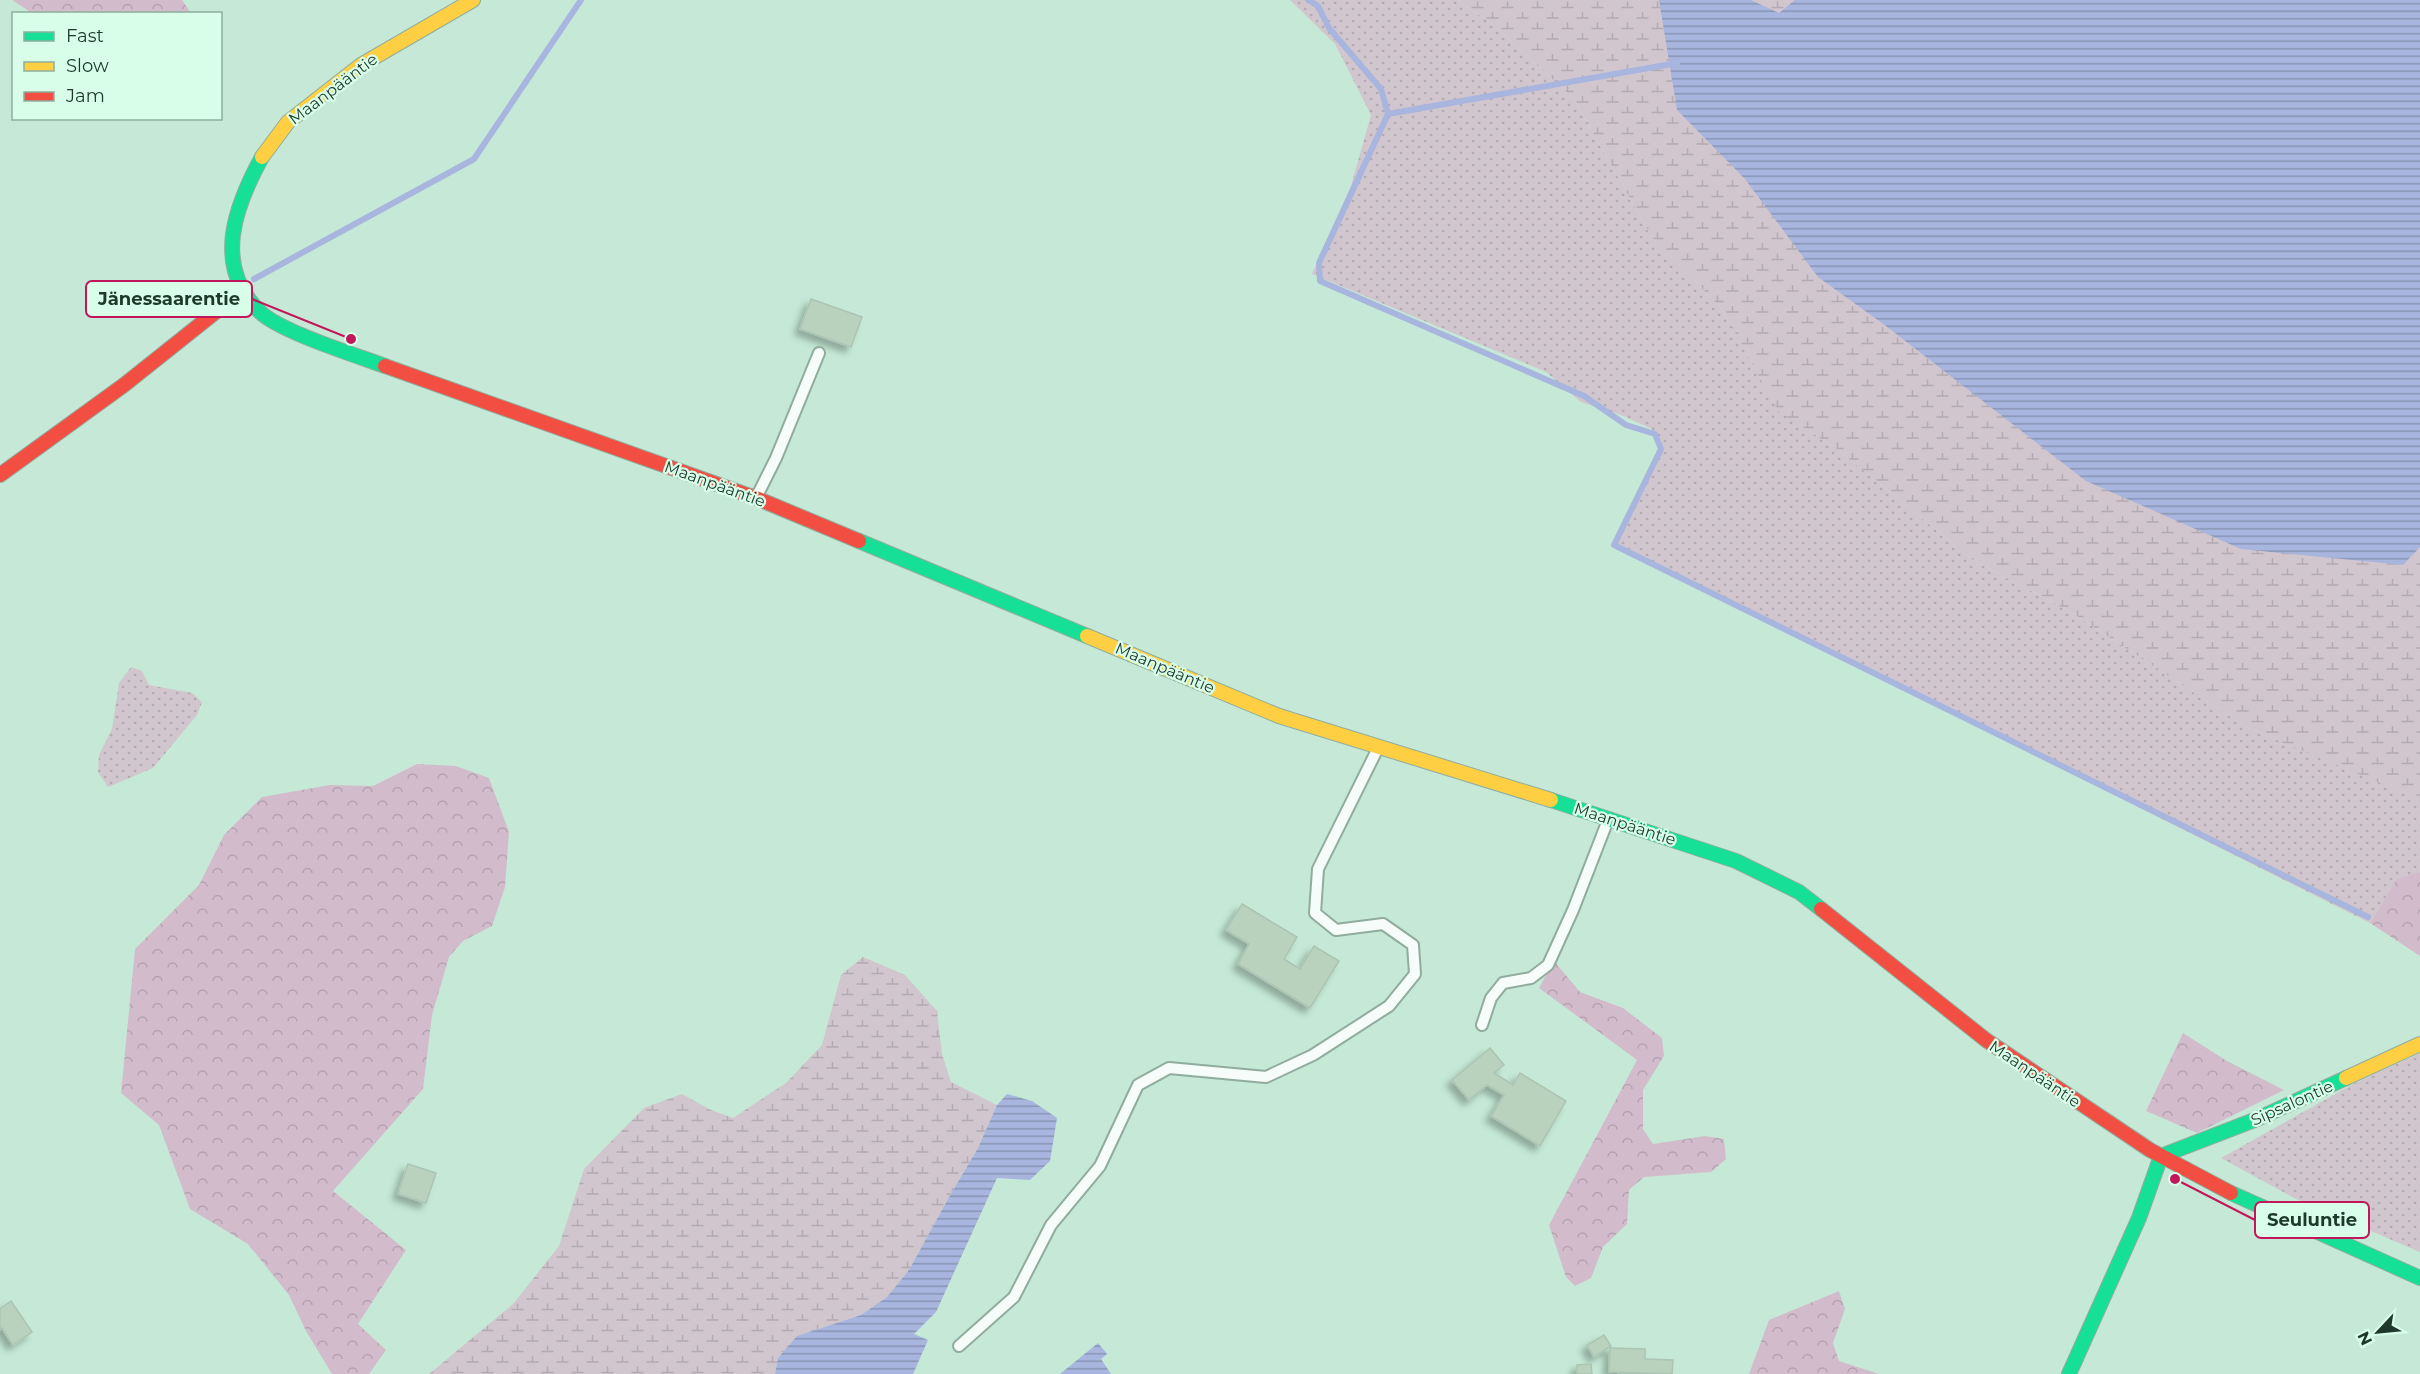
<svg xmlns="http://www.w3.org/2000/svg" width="2420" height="1374" font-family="Montserrat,sans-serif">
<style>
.grass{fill:url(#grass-dots)}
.forest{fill:url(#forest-crowns)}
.wetland{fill:url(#wetland-marsh)}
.water{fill:url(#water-rules)}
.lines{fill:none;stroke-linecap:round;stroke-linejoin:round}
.stream{stroke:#a8b5de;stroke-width:6}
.building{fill:#b8d2be;stroke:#acc4b3;stroke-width:1.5;filter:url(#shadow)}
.lane-casing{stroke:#90ac9e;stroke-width:14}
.fast-casing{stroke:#90ac9e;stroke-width:16}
.slow-casing{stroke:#90ac9e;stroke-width:16}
.jam-casing{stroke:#90ac9e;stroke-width:16}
.lane{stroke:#f6fcf9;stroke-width:10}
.fast{stroke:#16e098;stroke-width:14}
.slow{stroke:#ffcf43;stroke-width:14}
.jam{stroke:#f24e42;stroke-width:14}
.labels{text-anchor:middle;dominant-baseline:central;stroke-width:4.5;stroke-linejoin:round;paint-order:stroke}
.street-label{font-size:16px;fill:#1e392c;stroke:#d8fee9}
.leader{fill:none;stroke:#c2185b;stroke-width:2}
.callout-dot{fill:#c2185b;stroke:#d8fee9;stroke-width:2}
.callout{fill:#d8fee9;stroke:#c2185b;stroke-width:2}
.callout-label{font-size:18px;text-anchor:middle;font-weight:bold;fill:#1e392c}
</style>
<defs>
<pattern id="grass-dots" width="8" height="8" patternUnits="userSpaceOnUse" patternTransform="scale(1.5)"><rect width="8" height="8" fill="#d1c6ce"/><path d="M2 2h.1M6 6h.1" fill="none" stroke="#b3abb1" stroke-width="1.8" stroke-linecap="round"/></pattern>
<pattern id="forest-crowns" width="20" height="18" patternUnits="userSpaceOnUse" patternTransform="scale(1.5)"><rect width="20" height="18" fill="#d2bccc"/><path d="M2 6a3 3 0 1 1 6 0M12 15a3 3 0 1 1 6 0" fill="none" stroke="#b4a2af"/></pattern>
<pattern id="wetland-marsh" width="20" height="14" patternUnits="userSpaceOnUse" patternTransform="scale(1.5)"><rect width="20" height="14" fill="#d1c6ce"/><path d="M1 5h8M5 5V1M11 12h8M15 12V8" fill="none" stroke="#b3abb1"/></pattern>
<pattern id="water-rules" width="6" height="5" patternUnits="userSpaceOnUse" patternTransform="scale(1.5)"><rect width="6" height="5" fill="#a8b5de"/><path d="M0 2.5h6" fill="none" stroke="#8894b4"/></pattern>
<filter id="shadow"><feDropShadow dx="-5.5" dy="5.5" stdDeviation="3" flood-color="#0004"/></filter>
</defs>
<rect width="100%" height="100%" fill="#c5e9d6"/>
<g class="grass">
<path d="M1290,0H1457L1492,24L1574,99L1651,236L1722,309L1779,411L1837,449L1973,560L2069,611L2248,728L2416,797H2420V872L2397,878L2370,923L1614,545L1661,449L1652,429L1621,415L1581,402L1546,372L1312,274L1351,186L1371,115L1335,44Z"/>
<path d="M131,667L142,671L149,685L192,693L202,702L197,715L153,768L108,787L98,772L99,755L112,729L119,683Z"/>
<path d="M2420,1053V1252L2296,1199L2221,1158L2355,1083Z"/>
</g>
<g class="forest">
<path d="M12,0H182L191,13H32Z"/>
<path d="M417,764L456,766L489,778L509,832L505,887L492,926L463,941L449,957L432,1015L423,1089L333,1191L406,1250L358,1324L386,1350L369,1374H332L306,1331L289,1295L248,1244L190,1209L159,1125L121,1093L135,949L199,885L224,835L262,797L330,785L373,786Z"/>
<path d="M2420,872V956L2370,923L2397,878Z"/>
<path d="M1554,961L1580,992L1623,1008L1662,1038L1664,1056L1643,1090V1129L1653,1144L1705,1136L1724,1139L1726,1159L1711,1172L1644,1177L1629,1190L1627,1224L1603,1247L1591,1278L1575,1286L1566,1277L1549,1225L1637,1060L1539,988Z"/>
<path d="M2183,1033L2227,1061L2284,1090L2197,1133L2146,1111Z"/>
<path d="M1839,1291L1845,1309L1833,1343L1839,1361L1879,1374H1749L1769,1320Z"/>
</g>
<g class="wetland">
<path d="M1457,0H1933L2420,433V797L2416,798L2248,728L2069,611L1973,560L1837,449L1778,411L1722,309L1651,236L1574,99L1492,24Z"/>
<path d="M863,957L905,975L937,1011L942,1054L951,1082L997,1105L978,1148L949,1197L909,1270L887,1297L861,1315L797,1336L778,1358L775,1374H429L513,1304L559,1246L584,1169L644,1108L682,1094L711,1110L733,1118L786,1083L822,1045L841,975Z"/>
</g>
<g class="water">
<path d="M1659,0H1751L1779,13L1795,0H2420V547L2403,565L2241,549L2086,481L1886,326L1818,277L1745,179L1677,110Z"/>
<path d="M1007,1094L1032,1101L1057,1118L1050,1161L1030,1180L997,1178L936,1312L914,1334L928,1340L913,1374H775L778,1358L797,1336L861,1315L887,1297L909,1270L949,1197L978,1148L997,1105Z"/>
<path d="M1098,1343L1107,1354L1101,1359L1111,1374H1060Z"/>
</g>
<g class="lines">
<g class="stream">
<path d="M1308,0L1318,6L1329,28L1381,89L1388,114L1319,263L1320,281L1584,396L1626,425L1655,434L1661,449L1614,545L2368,917"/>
<path d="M1388,114L1677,63"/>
<path d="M254,279L474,159L581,0"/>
</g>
</g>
<g class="building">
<path d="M811,299L862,317L851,347L800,329Z"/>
<path d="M1242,904L1297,937L1284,959L1300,969L1314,946L1339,961L1310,1008L1238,964L1249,944L1226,930Z"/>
<path d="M1490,1048L1504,1065L1494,1073L1513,1085L1520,1073L1566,1101L1540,1146L1491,1116L1504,1095L1487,1085L1469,1100L1452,1080Z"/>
<path d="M408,1164L436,1173L426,1203L398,1194Z"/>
<path d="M11,1301L32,1332L13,1345L2,1328L0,1330V1309Z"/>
<path d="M1604,1335L1611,1346L1594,1357L1587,1345Z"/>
<path d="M1610,1348L1645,1349V1359L1673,1360L1672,1374L1609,1372Z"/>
<path d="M1591,1364L1592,1374H1577V1365Z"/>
</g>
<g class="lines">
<defs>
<g id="lane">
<path d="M757,496L776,458L819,353"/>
<path d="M1482,1025L1491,998L1503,983L1531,978L1548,965L1573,910L1608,820"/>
<path d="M959,1346L1014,1297L1051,1225L1100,1166L1138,1085L1169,1068L1266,1077L1313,1055L1389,1006L1415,974L1413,945L1383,924L1336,930L1315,913L1318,869L1378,748"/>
</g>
<g id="fast">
<path d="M262,157C235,206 212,266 260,312C281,332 355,355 385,366"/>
<path d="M859,541L1087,636"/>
<path d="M1551,800L1736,861L1799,892L1821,909"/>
<path d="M2231,1193L2420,1278"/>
<path d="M2069,1374L2139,1218L2161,1156L2257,1119L2346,1078"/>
</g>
<g id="slow">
<path d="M262,157L288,122L361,65L473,0"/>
<path d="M1087,636L1279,716L1551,800"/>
<path d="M2346,1078L2420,1044"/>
</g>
<g id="jam">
<path d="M385,366L756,498L859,541"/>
<path d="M0,475L124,385L242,291"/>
<path d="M1821,909L1986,1040L2150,1150L2231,1193"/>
</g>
</defs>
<use href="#lane" class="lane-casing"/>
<use href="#fast" class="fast-casing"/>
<use href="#slow" class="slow-casing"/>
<use href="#jam" class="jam-casing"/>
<use href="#lane" class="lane"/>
<use href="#fast" class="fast"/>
<use href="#slow" class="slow"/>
<use href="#jam" class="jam"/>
</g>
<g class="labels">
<g class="street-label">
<text transform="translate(333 89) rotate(-37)">Maanpääntie</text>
<text transform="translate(715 484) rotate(20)">Maanpääntie</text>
<text transform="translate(1165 668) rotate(23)">Maanpääntie</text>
<text transform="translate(1625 824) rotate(18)">Maanpääntie</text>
<text transform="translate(2035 1074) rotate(34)">Maanpääntie</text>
<text transform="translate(2292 1103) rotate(-24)">Sipsalontie</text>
</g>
</g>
<path class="leader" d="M351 339L252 299M2175 1179L2255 1220"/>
<g class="callout-dot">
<circle cx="351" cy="339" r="6"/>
<circle cx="2175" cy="1179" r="6"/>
</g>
<g class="callout">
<rect x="86" y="281" width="166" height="36" rx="6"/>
<rect x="2255" y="1202" width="114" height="36" rx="6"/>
</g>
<g class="callout-label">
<text x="169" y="305">Jänessaarentie</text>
<text x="2312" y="1226">Seuluntie</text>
</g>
<rect x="12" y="12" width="210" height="108" fill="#d8fee9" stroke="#8eaf9d" stroke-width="1.5"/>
<rect x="24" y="32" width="30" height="9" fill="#16e098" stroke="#8eaf9d" stroke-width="1.5"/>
<text x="66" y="42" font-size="18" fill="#1e392c">Fast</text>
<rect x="24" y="62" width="30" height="9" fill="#ffcf43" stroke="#8eaf9d" stroke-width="1.5"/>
<text x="66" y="72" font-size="18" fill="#1e392c">Slow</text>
<rect x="24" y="92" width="30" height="9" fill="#f24e42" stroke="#8eaf9d" stroke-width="1.5"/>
<text x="66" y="102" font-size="18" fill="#1e392c">Jam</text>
<g transform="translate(2378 1332) rotate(244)" stroke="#d8fee9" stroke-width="4.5" paint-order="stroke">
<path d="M0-4.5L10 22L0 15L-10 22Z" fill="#1e392c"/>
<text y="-9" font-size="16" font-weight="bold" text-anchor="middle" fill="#1e392c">N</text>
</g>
</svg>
